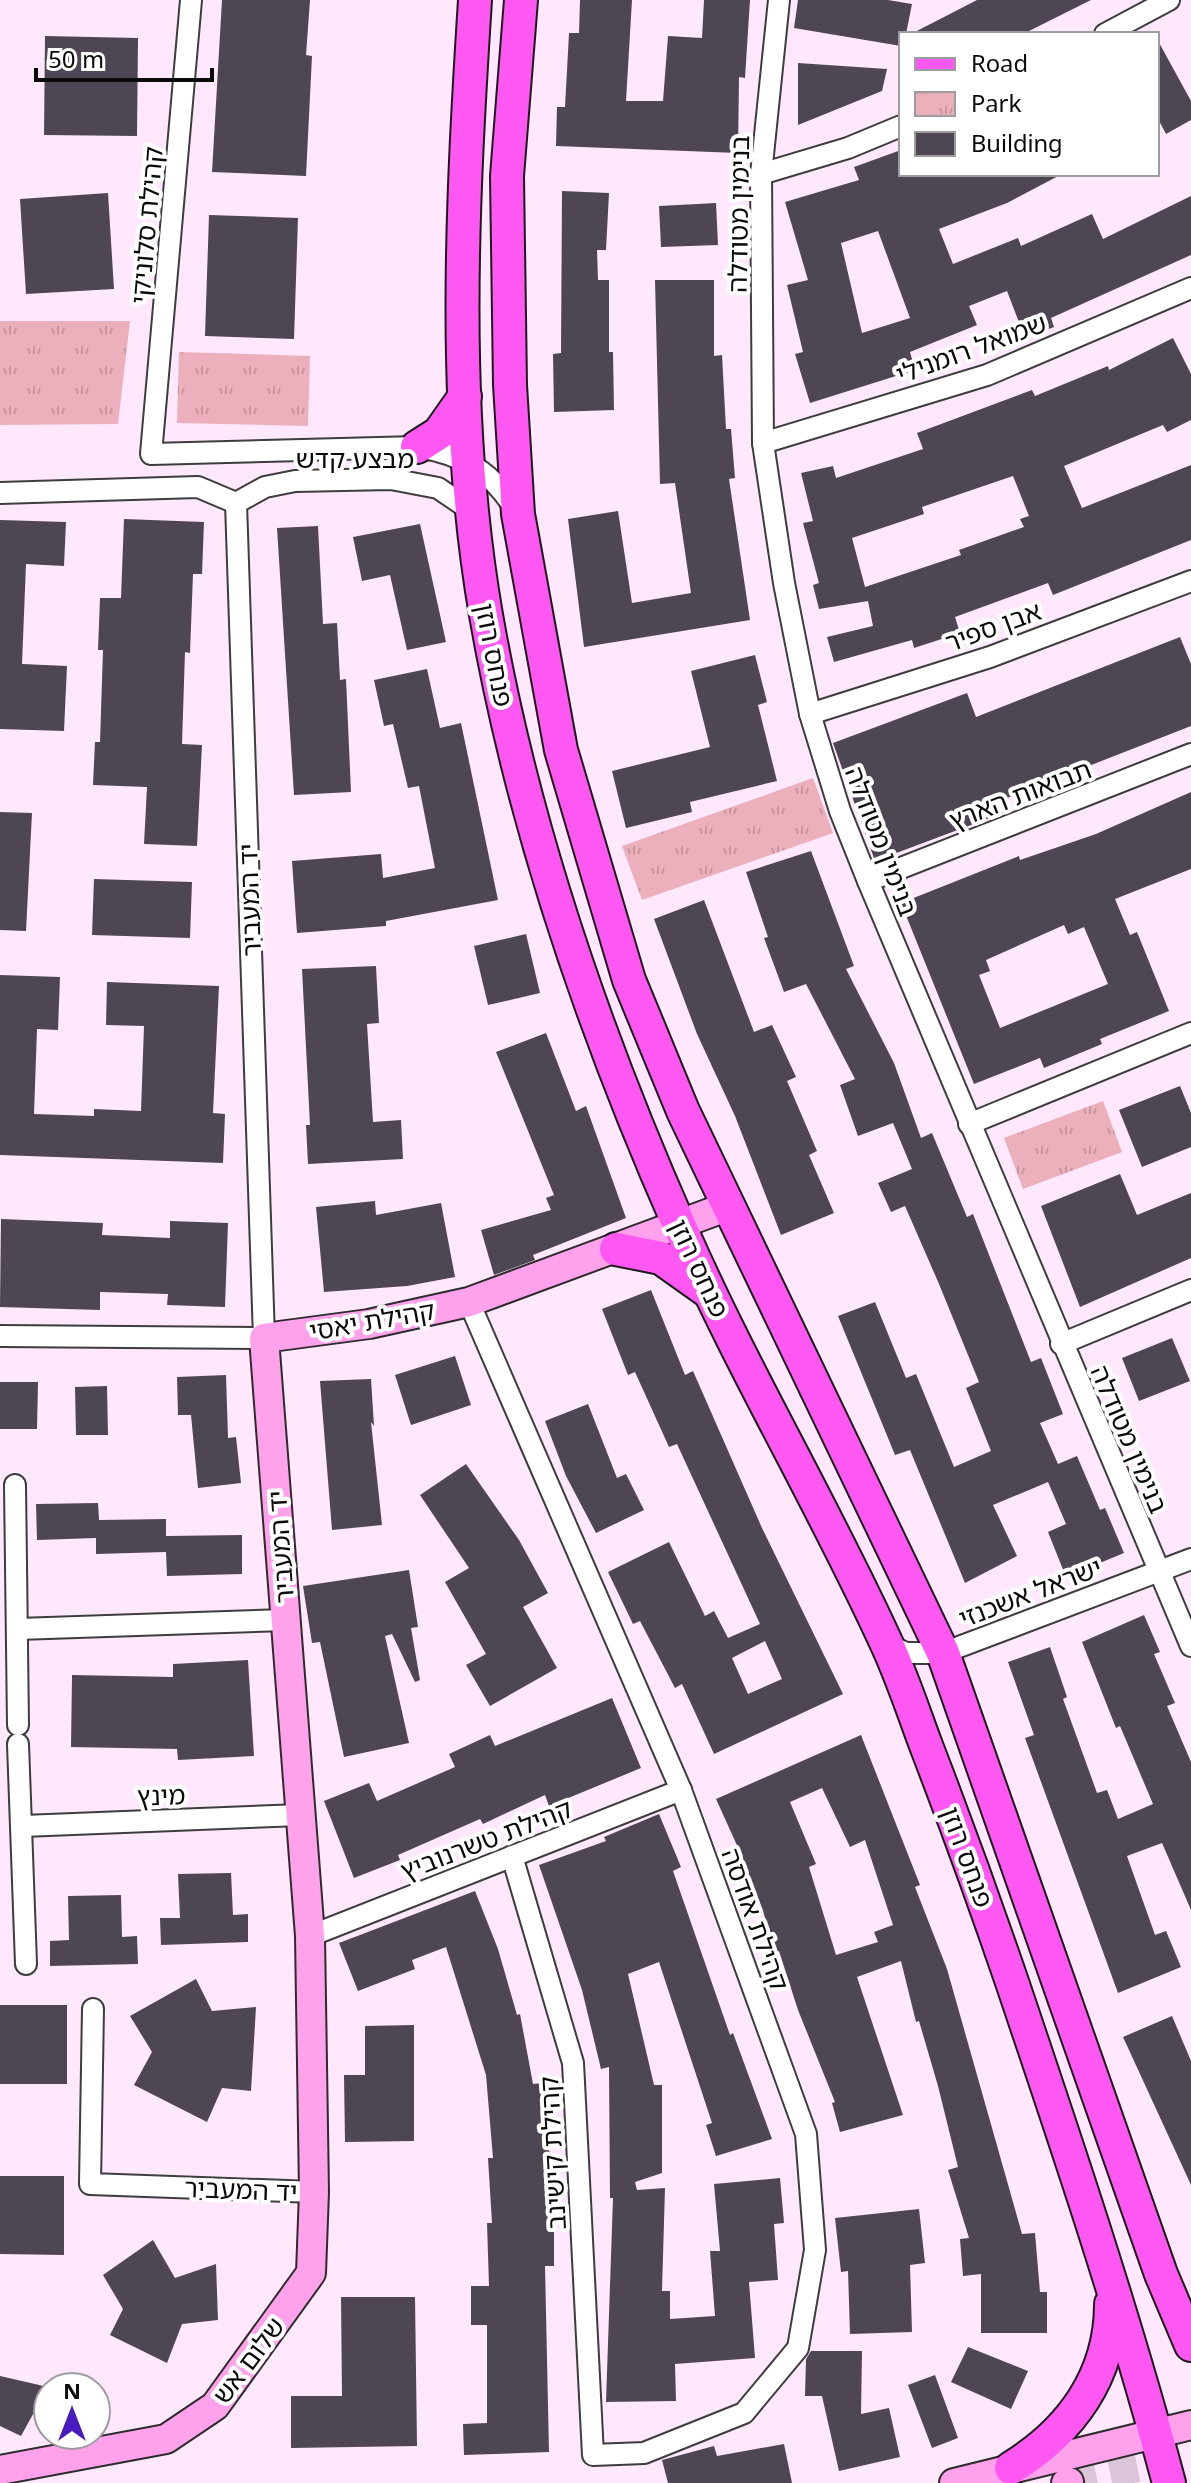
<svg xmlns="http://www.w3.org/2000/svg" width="1191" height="2483" font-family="Georgia,'Noto Sans Hebrew',serif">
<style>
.park{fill:url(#park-tufts)}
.building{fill:#4f4653;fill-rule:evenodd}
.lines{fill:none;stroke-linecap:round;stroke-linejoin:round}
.secondary-tunnel{stroke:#dac6d8;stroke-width:28;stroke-dasharray:28 14;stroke-linecap:butt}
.street-casing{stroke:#3d3d3d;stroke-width:24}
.secondary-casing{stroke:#2c2c2c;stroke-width:32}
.primary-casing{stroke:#1b1b1b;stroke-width:36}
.street{stroke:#fff;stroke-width:20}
.secondary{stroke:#ffa2eb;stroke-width:28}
.primary{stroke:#ff57f1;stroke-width:32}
.labels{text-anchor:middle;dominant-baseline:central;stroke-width:8;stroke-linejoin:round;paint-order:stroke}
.street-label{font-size:26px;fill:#0a0a0a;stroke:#fff}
</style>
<defs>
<pattern id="park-tufts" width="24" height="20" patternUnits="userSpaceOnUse" patternTransform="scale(2)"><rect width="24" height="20" fill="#ebb0bb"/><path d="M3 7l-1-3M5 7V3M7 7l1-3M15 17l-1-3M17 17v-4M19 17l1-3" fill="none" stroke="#c8969f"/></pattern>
</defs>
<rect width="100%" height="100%" fill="#ffe7fc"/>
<g class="park">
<path d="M0,321H130L118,424L0,425Z"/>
<path d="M179,352L310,356L308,426L177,423Z"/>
<path d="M813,778L833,833L642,900L622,846Z"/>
<path d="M1103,1101L1122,1152L1023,1189L1004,1138Z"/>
</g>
<g class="building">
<path d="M222,0H310L306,55L312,56L306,176L212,172Z"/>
<path d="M580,0H632L626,101H663L668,36L702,38L704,0H750L745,78L739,77L738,153L556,146L557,107H565L569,33H579Z"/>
<path d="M798,0H888L912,4L906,34H901V46L794,28Z"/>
<path d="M977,0H1091L1023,34H911Z"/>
<path d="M45,36L138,38L137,136L44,135Z"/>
<path d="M1157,39L1191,101V120L1166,134L1157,117Z"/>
<path d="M798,63L887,69L882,91L798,125Z"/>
<path d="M901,150V174H1062L1007,203L939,229L953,264L1018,238L1021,246L1092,214L1103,239L1191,196V255L1051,318L1054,327L1025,338L1007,291L969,306L977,325L910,352L915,370L810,403L795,354L803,352L787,285L808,280L785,202L859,180L854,167ZM878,231L910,318L862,333L841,243Z"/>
<path d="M562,191L609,193L606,250H597L598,280H609V352H613L614,410L554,412L553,354L561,353Z"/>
<path d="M108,193L114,289L26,294L20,199Z"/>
<path d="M716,203L718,245L661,247L659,206Z"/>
<path d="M209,215L298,218L294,339L205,336Z"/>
<path d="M655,280H714V356L722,355L726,429H731L735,478L729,479L750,620L584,647L568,519L618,511L632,603L691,593L675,483L660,484Z"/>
<path d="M1173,338L1191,374V420L1167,432L1163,425L1064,466L1082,508L1191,465V540L1053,595L1048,583L955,617L960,633L914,648L912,640L834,662L827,637L873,626L868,601L819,609L813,585L819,583L803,523L813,521L801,473L833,466L836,478L923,449L917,433L1032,390L1035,396L1108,366L1109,370ZM1013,476L1029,516L1020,519L1024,527L959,550L961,555L865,587L852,538L924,514L922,507Z"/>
<path d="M124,519L204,522L202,574H193L190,653L185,652L182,744L202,745L197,846L144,844L147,787L93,785L95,742H100L103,650H98L100,598H121Z"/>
<path d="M0,520L66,522L64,566L26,564L22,664L67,666L64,731L0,729Z"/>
<path d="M420,524L446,642L407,650L390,575L362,581L353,537Z"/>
<path d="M318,526L323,624L337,623L340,680L346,679L351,792L294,795L277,528Z"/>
<path d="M1180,637L1191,664V726L1007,798L1011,810L875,861L833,743L967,693L976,717Z"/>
<path d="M755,655L767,702L758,705L777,781L690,802L692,812L626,828L612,771L710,747L691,671Z"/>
<path d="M427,669L440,728L461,723L498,900L386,921V926L297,933L292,861L381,854L383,878L435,868L419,786L408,788L393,724L384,726L374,680Z"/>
<path d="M1191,792V869L1115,899L1130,935L1137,932L1169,1011L1100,1039L1102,1044L1044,1068L1040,1058L974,1084L901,903L1019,856L1020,860L1096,834ZM1064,925L1068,934L1084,927L1108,984L1000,1028L979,975L990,971L986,960Z"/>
<path d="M0,812L32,813L26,931L0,930Z"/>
<path d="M811,851L854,966L846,969L894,1063L921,1138L932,1133L967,1217L973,1214L1031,1362L1041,1358L1063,1414L1040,1423L1058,1464L1077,1456L1100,1510L1105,1508L1124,1553L1066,1577L1048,1532L1066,1524L1048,1482L993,1505L1017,1556L965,1583L910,1450L895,1455L838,1316L875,1302L906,1378L916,1374L954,1467L991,1451L966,1388L979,1382L939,1284L905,1206L891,1212L878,1183L912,1169L893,1123L858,1136L840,1085L855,1079L806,984L784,992L764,938L768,937L746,872Z"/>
<path d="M94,879L192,882L190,938L92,935Z"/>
<path d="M704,900L754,1032L772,1025L796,1077L787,1081L817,1151L809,1155L834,1213L781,1235L735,1116L697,1034L654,919Z"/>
<path d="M526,934L540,993L488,1005L474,946Z"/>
<path d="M376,966L379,1023L367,1024L373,1122L401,1120L403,1159L308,1164L306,1125H310L302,969Z"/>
<path d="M0,975L60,977L58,1030L37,1029L34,1114L94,1116V1109L141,1111L144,1026L106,1025L107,982L219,986L213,1113L225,1114L223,1163L0,1155Z"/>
<path d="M546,1033L576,1111L586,1106L626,1218L533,1255L535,1260L494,1275L481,1230L551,1210L546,1198L554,1195L496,1052Z"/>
<path d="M1180,1086L1191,1113V1147L1142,1167L1119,1110Z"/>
<path d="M1120,1174L1137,1215L1191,1193V1258L1080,1307L1041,1206Z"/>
<path d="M375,1201L376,1215L441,1203L455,1277L407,1286L324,1292L316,1207Z"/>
<path d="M1,1219L103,1223L102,1235L170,1238V1221L228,1223L225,1307L167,1305L168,1294L100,1292V1310L0,1307Z"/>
<path d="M651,1290L685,1375L693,1371L762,1528L843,1694L714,1754L682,1684L675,1688L640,1621L633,1624L608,1572L669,1542L705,1616L714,1611L728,1638L760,1624L677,1444L669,1447L635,1372L628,1375L602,1309ZM765,1641L782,1679L748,1694L732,1658Z"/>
<path d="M1172,1338L1190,1381L1139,1401L1122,1358Z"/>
<path d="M455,1356L471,1405L411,1425L395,1375Z"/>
<path d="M226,1375L228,1438L236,1437L241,1483L198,1488L191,1415H178L177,1377Z"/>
<path d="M371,1379L374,1426L371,1422L382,1525L332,1530L320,1381Z"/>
<path d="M0,1382H38L37,1429H0Z"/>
<path d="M107,1386L108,1435H76L75,1387Z"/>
<path d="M588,1404L617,1478L626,1474L644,1510L596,1533L566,1476L545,1421Z"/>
<path d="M466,1464L519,1540L548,1593L523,1607L557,1668L490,1706L466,1665L486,1654L445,1582L469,1568L420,1495Z"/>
<path d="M98,1503L99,1520L166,1519V1536L242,1535V1574L167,1576L166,1552L96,1554V1538L37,1540L36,1504Z"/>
<path d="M409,1570L418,1627L411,1628L420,1680L415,1682L392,1634L385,1636L409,1743L344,1757L320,1642L312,1643L303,1586Z"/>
<path d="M1144,1615L1160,1652L1154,1654L1175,1703L1167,1706L1191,1762V1910L1162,1843L1127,1856L1155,1935L1166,1931L1181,1967L1118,1993L1025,1738L1034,1735L1008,1662L1050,1647L1067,1697L1063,1699L1097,1793L1107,1790L1118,1819L1153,1804L1120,1726L1116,1728L1082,1642Z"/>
<path d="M248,1660L254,1756L178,1760L177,1749L71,1747L72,1675L173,1677V1664Z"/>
<path d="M612,1698L641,1768L549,1806L545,1795L483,1824L480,1819L398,1855L400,1860L354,1878L324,1801L369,1783L377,1801L455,1767L449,1754L490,1735L495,1746Z"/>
<path d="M861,1735L920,1885L915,1887L947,1969L1022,2234L1035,2233L1040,2292H1047V2333H981V2274L963,2276L960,2239L969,2238L948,2170L958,2167L938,2086L919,2021L916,2022L901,1961L857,1977L903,2115L840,2132L832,2103L835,2102L798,2010L779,1951L776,1952L761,1905L743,1864L745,1863L716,1799ZM822,1788L850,1847L865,1840L893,1925L874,1932L878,1942L836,1955L809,1867L816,1864L790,1802Z"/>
<path d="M659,1814L681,1867L673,1871L730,2035L733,2033L772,2139L716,2156L706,2125L712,2123L659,1962L628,1974L654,2085H662V2173L635,2182L637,2190L665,2188L662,2291H670V2319L715,2316L710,2251H720L714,2184L780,2178L784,2223L774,2224L778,2280L749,2282L755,2358L675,2364L676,2401L606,2402L613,2198H610L609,2067L601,2069L582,1990L539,1865L606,1841L604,1837Z"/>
<path d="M231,1873L233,1915L248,1914V1942L161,1945L160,1918H180L178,1874Z"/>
<path d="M475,1891L498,1949L517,2015L520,2014L533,2084L542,2083L554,2195V2266H545L549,2452L464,2455L463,2424L487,2423V2325H471V2286H489L487,2223H492L488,2158H493L486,2075L446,1947L412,1960L415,1969L358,1991L339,1943Z"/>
<path d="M121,1895L122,1937L137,1936L138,1964L50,1966V1941L69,1940L68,1896Z"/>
<path d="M196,1979L212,2011L256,2007L251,2091L222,2088L207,2122L134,2085L152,2052L130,2016Z"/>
<rect x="0" y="2005" width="67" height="79"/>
<path d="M1172,2016L1191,2061V2185L1123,2037Z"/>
<path d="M414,2025V2141L345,2142L344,2075H365V2026Z"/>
<path d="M0,2176H64V2255L0,2254Z"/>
<path d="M919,2209L925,2263L910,2265L912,2332L850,2334L848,2271L841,2272L835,2218Z"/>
<path d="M153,2240L175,2278L216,2264L218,2320L182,2324L167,2363L110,2335L123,2309L103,2275Z"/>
<path d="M341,2297H415L417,2446L291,2448V2396H342Z"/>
<path d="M968,2347L1028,2371L1011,2409L951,2382Z"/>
<path d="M811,2351H862L861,2414L889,2408L900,2457L839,2471L822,2396H805L806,2359Z"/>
<path d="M935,2375L958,2438L932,2448L908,2385Z"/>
<path d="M0,2376L48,2387L21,2436L0,2426Z"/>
<path d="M784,2444L792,2483H668L662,2460L714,2446L717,2456Z"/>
</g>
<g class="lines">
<path class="secondary-tunnel" d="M1069,2482L1191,2457"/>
<defs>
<g id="street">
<path d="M191,0L151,454L417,447C461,453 492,472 515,509"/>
<path d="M779,0L761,174L763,443L784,583L810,714L840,811L868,881L1191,1646"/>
<path d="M1105,34L1169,0"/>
<path d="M761,174L848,148L901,126"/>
<path d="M763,443L987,375L1191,288"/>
<path d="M0,493L198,487L236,503"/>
<path d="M236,503L265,487L295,481L391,479L438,488L469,509"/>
<path d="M810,714L990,657L1191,581"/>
<path d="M868,881L1191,754"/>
<path d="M969,1124L1191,1033"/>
<path d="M469,1302L681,1790L806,2134L815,2250L798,2348L744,2413L644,2453L593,2455L573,2063L512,1856"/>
<path d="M0,1336L264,1338L236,503"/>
<path d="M1061,1344L1191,1290"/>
<path d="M15,1485L18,1725"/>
<path d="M18,1629L286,1620"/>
<path d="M887,1644L906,1653H943L1191,1559"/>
<path d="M18,1744L26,1964"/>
<path d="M23,1826L301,1815"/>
<path d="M310,1936L681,1790"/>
<path d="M93,2009L90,2184L314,2192"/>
</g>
<g id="secondary">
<path d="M0,2470L166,2439L215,2406L311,2273L314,2192L310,1936L264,1338L369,1324L469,1302L726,1207"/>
<path d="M954,2483L1191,2425"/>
<path d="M1066,2483L1069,2482"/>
</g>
<g id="primary">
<path d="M475,0C462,204 451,413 486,615C523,827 593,1030 680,1227C741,1367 820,1499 884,1638C901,1673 913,1711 927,1748C957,1826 985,1903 1012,1982C1068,2148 1124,2314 1169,2483"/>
<path d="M521,0L507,176L510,385L518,514L561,750L629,980L683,1111L943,1653L1161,2274L1191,2345"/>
<path d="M417,447L439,433L465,396"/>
<path d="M616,1249L661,1258L706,1290"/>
<path d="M1011,2468C1071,2431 1111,2376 1111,2304"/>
</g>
</defs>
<use href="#street" class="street-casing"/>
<use href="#secondary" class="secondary-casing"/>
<use href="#primary" class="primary-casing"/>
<use href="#street" class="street"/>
<use href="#secondary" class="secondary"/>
<use href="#primary" class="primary"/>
</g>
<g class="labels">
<g class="street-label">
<text transform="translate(738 214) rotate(-89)">בנימין מטודלה</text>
<text transform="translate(146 225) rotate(-85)">קהילת סלוניקי</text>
<text transform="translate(971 348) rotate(-20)">שמואל רומנילי</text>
<text x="355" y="458">מבצע קדש</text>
<text transform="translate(993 626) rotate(-20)">אבן ספיר</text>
<text transform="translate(495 655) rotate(79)">פנחס רוזן</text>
<text transform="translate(1020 794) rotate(-21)">תבואות הארץ</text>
<text transform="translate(882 841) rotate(69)">בנימין מטודלה</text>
<text transform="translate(249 900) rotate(-92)">יד המעביר</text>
<text transform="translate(700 1268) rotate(65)">פנחס רוזן</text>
<text transform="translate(372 1320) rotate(-10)">קהילת יאסי</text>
<text transform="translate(1130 1439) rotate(67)">בנימין מטודלה</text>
<text transform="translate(280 1547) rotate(-94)">יד המעביר</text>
<text transform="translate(1030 1592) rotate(-21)">ישראל אשכנזי</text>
<text transform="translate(161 1795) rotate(-2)">מינץ</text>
<text transform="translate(486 1839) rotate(-21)">קהילת טשרנוביץ</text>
<text transform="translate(968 1857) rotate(70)">פנחס רוזן</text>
<text transform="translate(756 1919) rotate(70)">קהילת אודסה</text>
<text transform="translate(552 2153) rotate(-93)">קהילת קישינב</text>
<text transform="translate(241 2189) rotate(2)">יד המעביר</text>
<text transform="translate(248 2360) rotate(-53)">שלום אש</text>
</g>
</g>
<rect x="899" y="32" width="260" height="144" fill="#ffffff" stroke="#9d9d9d" stroke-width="2"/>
<rect x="915" y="58" width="40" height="12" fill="#ff57f1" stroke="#9d9d9d" stroke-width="2"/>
<text x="971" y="72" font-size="24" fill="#0a0a0a">Road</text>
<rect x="915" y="92" width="40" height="24" fill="url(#park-tufts)" stroke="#9d9d9d" stroke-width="2"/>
<text x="971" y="112" font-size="24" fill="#0a0a0a">Park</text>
<rect x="915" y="132" width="40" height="24" fill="#4f4653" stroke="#9d9d9d" stroke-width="2"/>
<text x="971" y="152" font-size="24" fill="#0a0a0a">Building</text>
<g transform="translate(72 2411)"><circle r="38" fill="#ffffff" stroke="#9d9d9d" stroke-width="2"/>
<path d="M0-6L14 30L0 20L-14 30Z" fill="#491cc1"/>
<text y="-12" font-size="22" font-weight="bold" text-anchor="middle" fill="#0a0a0a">N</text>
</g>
<path d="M36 68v12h176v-12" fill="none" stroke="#0a0a0a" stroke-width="4"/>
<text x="48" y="68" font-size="24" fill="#0a0a0a" stroke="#ffffff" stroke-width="6" paint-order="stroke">50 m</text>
</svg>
